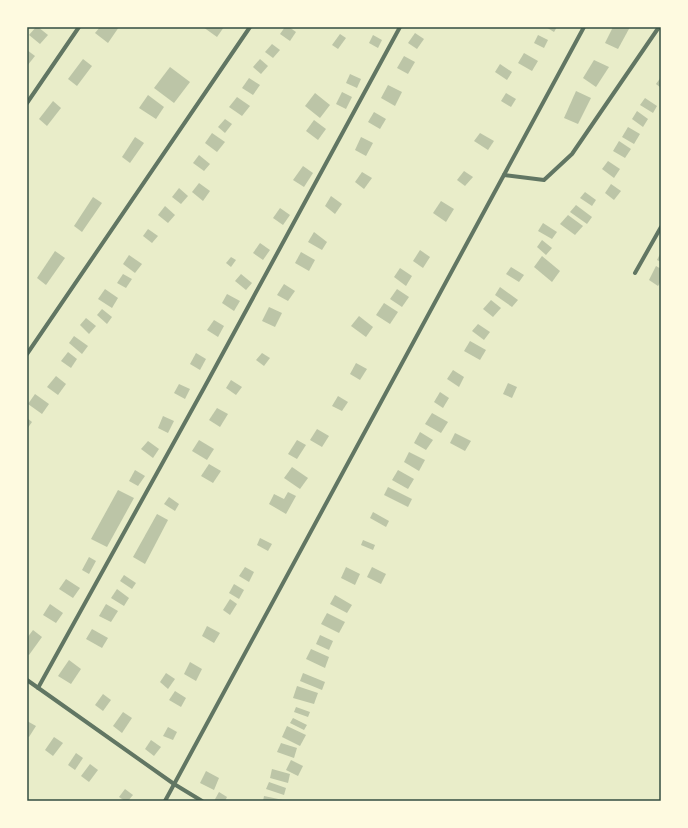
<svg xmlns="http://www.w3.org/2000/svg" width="688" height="828" font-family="Inter,sans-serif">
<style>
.building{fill:#bcc5a7}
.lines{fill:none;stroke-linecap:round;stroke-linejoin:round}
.minor{stroke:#617663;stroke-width:4}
.neatline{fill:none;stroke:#344e41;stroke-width:1.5}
</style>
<rect width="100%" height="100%" fill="#e9edc9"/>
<g class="building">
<path d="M36,27H38L48,35L40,44L29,35Z"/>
<path d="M100,27H119L108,43L95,33Z"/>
<path d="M203,27H224L217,37Z"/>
<path d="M285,27H289L296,32L290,41L280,34Z"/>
<path d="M546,27H557L554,32Z"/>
<path d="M613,27H630L618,49L605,43Z"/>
<path d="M415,33L424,39L417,49L408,43Z"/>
<path d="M340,34L346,38L338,49L332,45Z"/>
<path d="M373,35L382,40L378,48L369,43Z"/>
<path d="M538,35L548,40L544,48L534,43Z"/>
<path d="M272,44L280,50L273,58L265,52Z"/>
<path d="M27,50L35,56L27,66Z"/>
<path d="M524,53L538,61L532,71L518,63Z"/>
<path d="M404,56L415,62L408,74L397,68Z"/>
<path d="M83,59L92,66L77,86L68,79Z"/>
<path d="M260,59L268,66L261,74L253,67Z"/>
<path d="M594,60L609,67L596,87L583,78Z"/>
<path d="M500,64L512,72L507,80L495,72Z"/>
<path d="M170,67L190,82L174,103L154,88Z"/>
<path d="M350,74L361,79L357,88L346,83Z"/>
<path d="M661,77V88L656,84Z"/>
<path d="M249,78L260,85L253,95L242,88Z"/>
<path d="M388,85L402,92L395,106L381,98Z"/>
<path d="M576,91L591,98L578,124L564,118Z"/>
<path d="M342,92L352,97L346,109L336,104Z"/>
<path d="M315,93L330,105L320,118L305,106Z"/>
<path d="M506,93L516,99L511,107L501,101Z"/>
<path d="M148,95L164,107L156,119L139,108Z"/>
<path d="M237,97L250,106L242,116L229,107Z"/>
<path d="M645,98L657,106L653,113L640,105Z"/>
<path d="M53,101L61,108L47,126L39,119Z"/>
<path d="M637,111L648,119L643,127L632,119Z"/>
<path d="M374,112L386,119L380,129L368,122Z"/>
<path d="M225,119L232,124L225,133L218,127Z"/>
<path d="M314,120L326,129L318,140L306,131Z"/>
<path d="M628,127L640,134L634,144L622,137Z"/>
<path d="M212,133L225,142L217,152L205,143Z"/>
<path d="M480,133L494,141L488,150L474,141Z"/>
<path d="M135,137L144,143L130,163L122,157Z"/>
<path d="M361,137L373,143L366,156L355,150Z"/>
<path d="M619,141L631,149L625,158L613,151Z"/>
<path d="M199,155L210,164L204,171L193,163Z"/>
<path d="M608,161L620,169L614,178L602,169Z"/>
<path d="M303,166L313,173L304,187L293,180Z"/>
<path d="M464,171L473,177L465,186L457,180Z"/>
<path d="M362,172L372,178L364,189L355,182Z"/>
<path d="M199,183L210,191L203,201L192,192Z"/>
<path d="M611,184L621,191L614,200L605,193Z"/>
<path d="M179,188L188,196L181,204L172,197Z"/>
<path d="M585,192L596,200L592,206L580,198Z"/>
<path d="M331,196L342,204L335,214L325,206Z"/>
<path d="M93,197L102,203L82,232L74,226Z"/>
<path d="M441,201L454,209L446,222L433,213Z"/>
<path d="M576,205L592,217L587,224L570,212Z"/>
<path d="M165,206L175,215L168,223L158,215Z"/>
<path d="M280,208L290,215L283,225L273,218Z"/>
<path d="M568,215L583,226L575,235L560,224Z"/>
<path d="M543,223L557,232L552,239L538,231Z"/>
<path d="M148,229L158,236L152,243L143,236Z"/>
<path d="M314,232L327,242L322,250L308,242Z"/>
<path d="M542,240L552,248L546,255L537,247Z"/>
<path d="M260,243L270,250L263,260L253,253Z"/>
<path d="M420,250L430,257L423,268L413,261Z"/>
<path d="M55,251L65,258L46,285L37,278Z"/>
<path d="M301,252L315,260L309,271L295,263Z"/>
<path d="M661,252V262L657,260Z"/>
<path d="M129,255L142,264L135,273L123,264Z"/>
<path d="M542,256L560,271L552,282L534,267Z"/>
<path d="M231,257L236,260L231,267L226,263Z"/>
<path d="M656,266L661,269V281L658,286L649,280Z"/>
<path d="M511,267L524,275L519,282L506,274Z"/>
<path d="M400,268L412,276L406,286L394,277Z"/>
<path d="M123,274L132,279L126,288L117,283Z"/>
<path d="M241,274L252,283L246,290L235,281Z"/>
<path d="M284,284L295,291L288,301L277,295Z"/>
<path d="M500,287L518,300L512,307L495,295Z"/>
<path d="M105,289L118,298L112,308L98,299Z"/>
<path d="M397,289L409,297L402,307L390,299Z"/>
<path d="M227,294L240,301L234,311L222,303Z"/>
<path d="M491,300L501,308L493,317L483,309Z"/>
<path d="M384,303L398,312L390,324L376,315Z"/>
<path d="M269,307L282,313L275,327L262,321Z"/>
<path d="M102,309L112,317L107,324L97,315Z"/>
<path d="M359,316L373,327L366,337L351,326Z"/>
<path d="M86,318L96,326L89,334L80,325Z"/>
<path d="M214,320L224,326L218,337L207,330Z"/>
<path d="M478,324L490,332L484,340L472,331Z"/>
<path d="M74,336L88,346L82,354L69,343Z"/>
<path d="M470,341L486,350L480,360L464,351Z"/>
<path d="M68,352L77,359L71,368L61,361Z"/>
<path d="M196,353L206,359L200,370L190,364Z"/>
<path d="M262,353L270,358L264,366L256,360Z"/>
<path d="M356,363L367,369L360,380L350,374Z"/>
<path d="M453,370L464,377L459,387L447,379Z"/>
<path d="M56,376L66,384L58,395L47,387Z"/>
<path d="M231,380L242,387L236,395L226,388Z"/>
<path d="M508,383L517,387L512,398L503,394Z"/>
<path d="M179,384L190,389L185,399L174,393Z"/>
<path d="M440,392L449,398L443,408L434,402Z"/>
<path d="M35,394L49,404L42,414L28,404Z"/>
<path d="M338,396L348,402L342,411L332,406Z"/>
<path d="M217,408L228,414L220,427L209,420Z"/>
<path d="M432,413L448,422L441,433L425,424Z"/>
<path d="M163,416L174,421L168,433L158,428Z"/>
<path d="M27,418L32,422L27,429Z"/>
<path d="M317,429L329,436L322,447L310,440Z"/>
<path d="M420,432L433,440L426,450L414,443Z"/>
<path d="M455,433L471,441L465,451L450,443Z"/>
<path d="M199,440L214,449L207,460L192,451Z"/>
<path d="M297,440L306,445L297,459L288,454Z"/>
<path d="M148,441L159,449L153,458L141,449Z"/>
<path d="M409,452L425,460L419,471L404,462Z"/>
<path d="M209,464L221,471L213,483L201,476Z"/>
<path d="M292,467L308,478L300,489L284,478Z"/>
<path d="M135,470L145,476L138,486L129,481Z"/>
<path d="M398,470L414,479L408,489L392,480Z"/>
<path d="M388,487L412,499L408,507L384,495Z"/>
<path d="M118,490L134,498L107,547L91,539Z"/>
<path d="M288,492L296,496L286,514L269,504L274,494L284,499Z"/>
<path d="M169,497L179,504L175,511L164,504Z"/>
<path d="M373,512L389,521L386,527L370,518Z"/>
<path d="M157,514L168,520L145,564L133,557Z"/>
<path d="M260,538L272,544L268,551L257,545Z"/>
<path d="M363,540L375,545L373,550L361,545Z"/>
<path d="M89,557L96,561L89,574L82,570Z"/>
<path d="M245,567L254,572L249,582L239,576Z"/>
<path d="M346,567L360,574L355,585L341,578Z"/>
<path d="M372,567L386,574L381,584L367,577Z"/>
<path d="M124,575L136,583L132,589L120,581Z"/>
<path d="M66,579L80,588L73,598L59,589Z"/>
<path d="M234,584L244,590L239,599L229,593Z"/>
<path d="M117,589L129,598L124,606L111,598Z"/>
<path d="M335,595L352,605L347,613L330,604Z"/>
<path d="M230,599L237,604L230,615L223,610Z"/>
<path d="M50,604L63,613L56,623L43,615Z"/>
<path d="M106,604L118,611L111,622L99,616Z"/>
<path d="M327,613L345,622L339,633L321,624Z"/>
<path d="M207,626L220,633L214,643L202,636Z"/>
<path d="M92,629L108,638L102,648L86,639Z"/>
<path d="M33,630L42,637L29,655L27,654V638Z"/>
<path d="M320,635L333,641L329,650L316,644Z"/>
<path d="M311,649L329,657L325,668L306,659Z"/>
<path d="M69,660L81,669L71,684L58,676Z"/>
<path d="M190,662L202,669L196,681L184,674Z"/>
<path d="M166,673L175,679L168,689L160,682Z"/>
<path d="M303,673L325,682L322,690L300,681Z"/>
<path d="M297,686L318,693L314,704L293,698Z"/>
<path d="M175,691L186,698L181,707L169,700Z"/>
<path d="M103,694L111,700L103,711L95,705Z"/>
<path d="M296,707L310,712L308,717L294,712Z"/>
<path d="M123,712L132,718L122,733L113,726Z"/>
<path d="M293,718L307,725L304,730L290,723Z"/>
<path d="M27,721L36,726L29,737L27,736Z"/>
<path d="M287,726L306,735L300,746L282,737Z"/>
<path d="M168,727L177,732L173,740L163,736Z"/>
<path d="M54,737L63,743L53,756L45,750Z"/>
<path d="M151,740L161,747L154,756L145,749Z"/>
<path d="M281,743L297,748L294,758L277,752Z"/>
<path d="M76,753L83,758L75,770L68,765Z"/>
<path d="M291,760L303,766L298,776L286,770Z"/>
<path d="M90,764L98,770L89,782L81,776Z"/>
<path d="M272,769L290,774L288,783L270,778Z"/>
<path d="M206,771L219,778L214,790L200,783Z"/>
<path d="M269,782L286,788L284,795L266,789Z"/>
<path d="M125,789L133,795L128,801H125L119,797Z"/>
<path d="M219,792L227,797L225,801H214Z"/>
<path d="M264,796L283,800V801H263Z"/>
</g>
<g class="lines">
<g class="minor">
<path d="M27,103L79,27"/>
<path d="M504,175L544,180L572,154L659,27"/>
<path d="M635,273L661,227"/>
<path d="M27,354L250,27"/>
<path d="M27,680L174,784L202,801"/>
<path d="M38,688L204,388L400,27"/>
<path d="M165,801L584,27"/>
</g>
</g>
<rect width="688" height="828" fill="none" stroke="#fefae0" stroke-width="56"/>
<rect x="28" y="28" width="632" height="772" class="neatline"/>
</svg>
